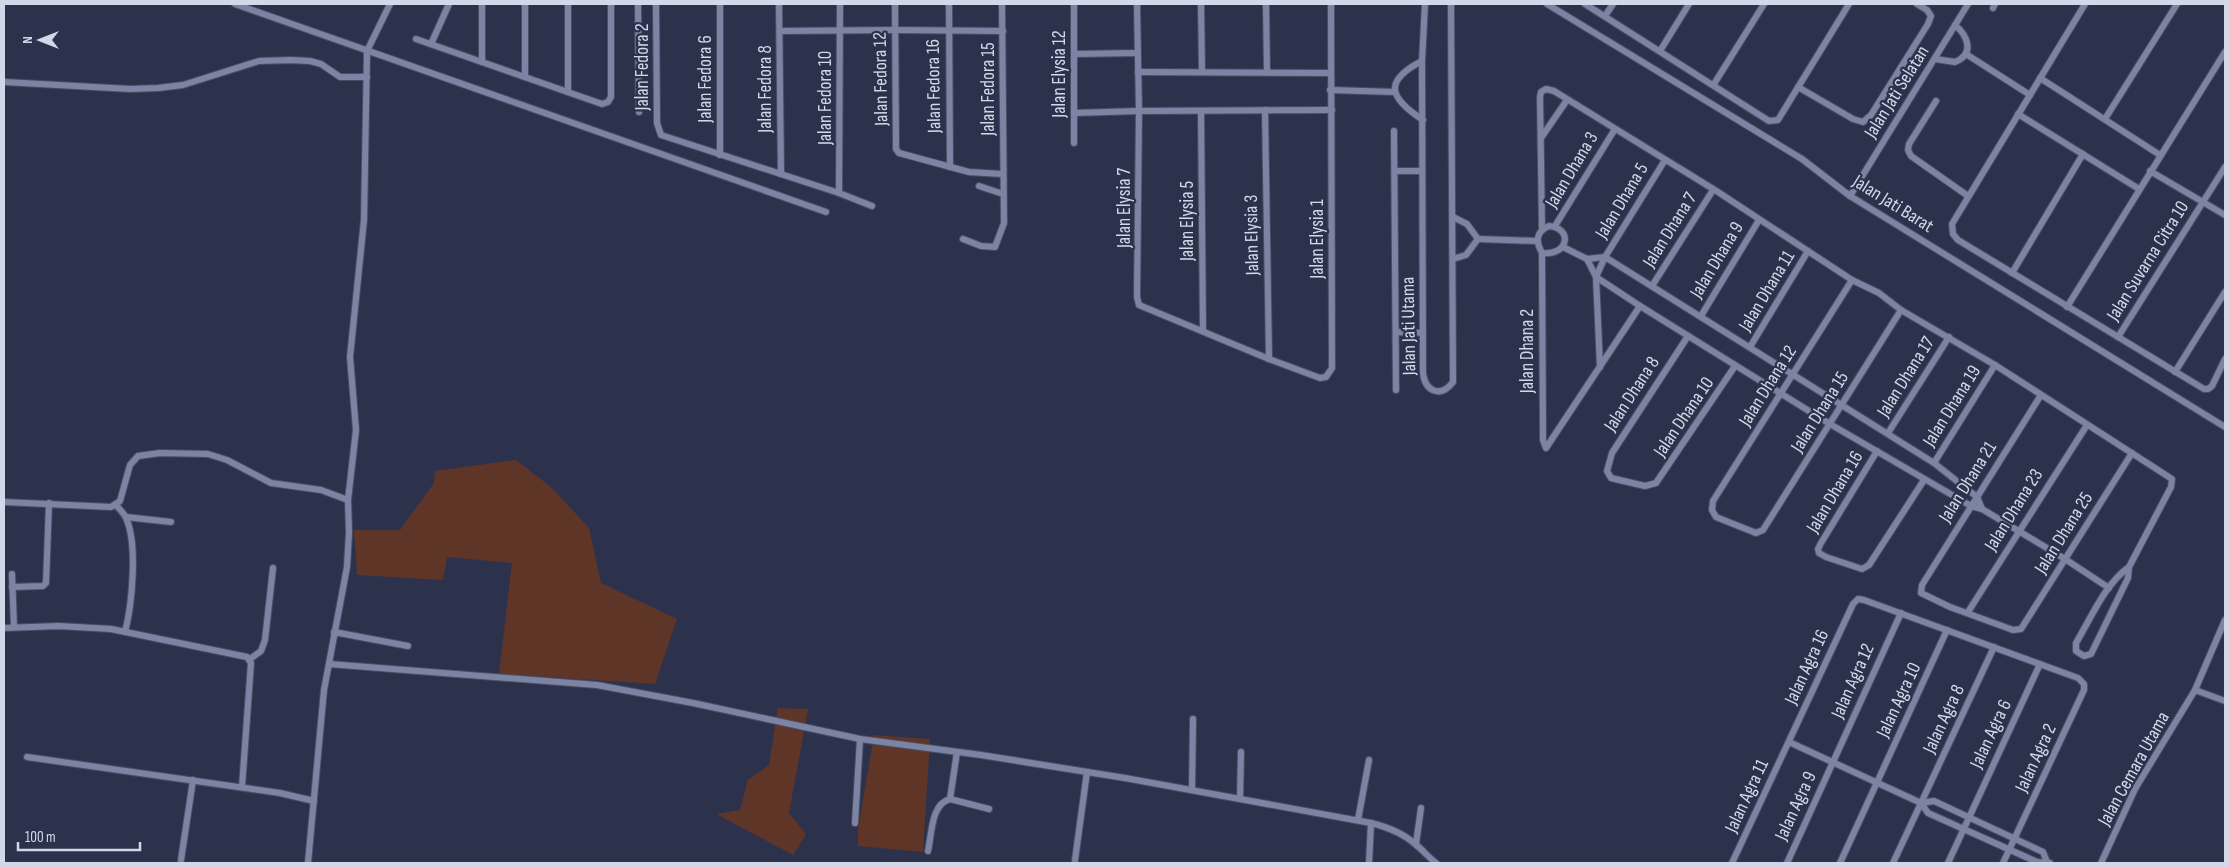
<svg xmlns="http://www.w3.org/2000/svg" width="2229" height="867" font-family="'Sofia Sans Condensed',sans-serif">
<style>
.green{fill:#5f3528}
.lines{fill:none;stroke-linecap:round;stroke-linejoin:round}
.minor-casing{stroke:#4a4f64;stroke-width:8}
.minor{stroke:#7d84a3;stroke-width:6}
.labels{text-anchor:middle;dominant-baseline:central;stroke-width:4.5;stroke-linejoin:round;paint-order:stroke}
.street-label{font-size:19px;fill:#d3d8e8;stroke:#2d324c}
</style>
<rect width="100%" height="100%" fill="#2d324c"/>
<g class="green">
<path d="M516,460L551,487L589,528L601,583L677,619L655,684L499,674L512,563L447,557L443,580L357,575L354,530H400L434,483L435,471Z"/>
<path d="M778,708L808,709L789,813L806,834L793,855L716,814L740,810L748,780L769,765Z"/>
<path d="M874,735L930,739L923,852L858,846V830Z"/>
</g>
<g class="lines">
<defs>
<g id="minor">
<path d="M235,4L826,212"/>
<path d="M568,4V92"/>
<path d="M638,4L639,112"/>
<path d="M656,4L657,123L661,135L839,193L872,206"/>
<path d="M720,4V155"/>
<path d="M779,4L781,174"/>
<path d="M895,4L896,149L899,153L969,172L1002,174"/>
<path d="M949,4L950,167"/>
<path d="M1074,4V143"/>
<path d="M1137,4L1139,111L1137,297L1139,305L1269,359L1320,378L1326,377L1332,368L1331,4"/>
<path d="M1201,4L1202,72"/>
<path d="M1266,4L1267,72"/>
<path d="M1425,4L1422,61L1423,374C1426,392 1441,398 1453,382L1451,4"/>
<path d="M1547,4L1802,159L1850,196L2225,427"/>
<path d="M1585,4L1769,121L1778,120L1849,4"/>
<path d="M2085,4L1952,224L1953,234L1958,240L2204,389H2208L2212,386L2225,359"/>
<path d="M1993,8L1995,4"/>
<path d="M1605,16L1613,4"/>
<path d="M780,31L895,30L1003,31"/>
<path d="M416,39L602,104L608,102L611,97V4"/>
<path d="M431,44L449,4"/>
<path d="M1660,51L1689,4"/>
<path d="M1074,54L1137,53"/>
<path d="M1966,54L2030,95"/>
<path d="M1935,59L1955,62C1975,54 1968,36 1955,25"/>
<path d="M1422,61C1381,82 1391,99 1423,120"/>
<path d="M482,62V4"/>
<path d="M1138,72L1331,73"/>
<path d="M525,77V4"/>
<path d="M2040,78L2160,155"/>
<path d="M4,82L130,89L158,88L183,85L259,61L291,60L310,61L321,64L340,77H367"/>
<path d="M1714,84L1764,4"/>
<path d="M1798,87L1853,119L1863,122L1871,115L1928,24L1931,16L1927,10L1917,4"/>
<path d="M1330,90L1395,92"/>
<path d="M1936,101L1909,144L1908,150L1911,156L1968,196"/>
<path d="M1265,110L1269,359"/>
<path d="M1201,111L1203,331"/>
<path d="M1074,113L1139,111L1332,110"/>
<path d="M2018,114L2139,189"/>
<path d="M2105,119L2177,4"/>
<path d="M1394,131L1396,390"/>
<path d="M1541,138L1567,100"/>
<path d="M1395,171H1422"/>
<path d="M2150,171L2225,215"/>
<path d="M979,186L1003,194"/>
<path d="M839,193L840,4"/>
<path d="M1850,196L1968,4"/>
<path d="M1453,217L1467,224L1478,239"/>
<path d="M1549,226C1573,228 1569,256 1542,253C1536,242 1535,232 1549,226Z"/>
<path d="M1555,226L1615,129"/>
<path d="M1542,229L1540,97L1541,92L1546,89L1554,91L1718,192L1852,280L1879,293L1901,310L1995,365L2172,479L2171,487L2129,567L2128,578L2091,654L2084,656L2076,651V643C2091,618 2105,584 2129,567"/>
<path d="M963,239L981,246L995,247L1004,223L1002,4"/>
<path d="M1478,239L1537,241"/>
<path d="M1563,247L1587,259L1605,257L1934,463L1977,497L1982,509"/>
<path d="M1542,253L1543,440L1546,448L1640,306"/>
<path d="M1453,259L1466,255L1478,239"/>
<path d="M1587,259L1596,277L1640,306L1830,424L1971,506L1982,509L2065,559L2109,588"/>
<path d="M2012,273L2083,154"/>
<path d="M1852,280L1713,501L1712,510L1716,517L1756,533L1763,530L1901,310"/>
<path d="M1652,286L1713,190"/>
<path d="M2067,307L2225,52"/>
<path d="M1701,316L1759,220"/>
<path d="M1396,332L1423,333"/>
<path d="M1688,336L1612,453L1607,471L1611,478L1645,486L1656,483L1735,366"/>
<path d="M2118,337L2225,167"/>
<path d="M1750,347L1808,251"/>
<path d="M1600,367L1596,277L1605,257L1665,160"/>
<path d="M2175,372L2225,292"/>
<path d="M2041,395L1922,585L1921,593L1950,607L2013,630L2021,629L2132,453"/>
<path d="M1888,433L1949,337"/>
<path d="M1877,451L1821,543L1818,549L1819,553L1826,557L1862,569L1869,565L1924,480"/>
<path d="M1934,463L1995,365"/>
<path d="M4,502L111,507L120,501L130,465L138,456L160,453L208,454L227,460L271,483L321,490L348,500"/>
<path d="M116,505C119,509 124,513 126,518C138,544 132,605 125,632"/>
<path d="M126,517L171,522"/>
<path d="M12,574L14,627"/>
<path d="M12,587L43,586L46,583L49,503"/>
<path d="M1968,612L2087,425"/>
<path d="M2225,620L2195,690L2225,701"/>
<path d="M4,628L59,626L111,629L247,657L251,663L242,787"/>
<path d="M334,632L408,646"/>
<path d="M250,659L261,651L265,640L273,568"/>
<path d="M329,664L597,685L693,703L860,739L981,755L1125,778L1371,823C1387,827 1403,833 1415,844C1423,850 1428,857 1436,863"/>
<path d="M1789,742L1921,803L1928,813L2037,862L2050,863"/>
<path d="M27,757L280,793L314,801"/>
<path d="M1192,790L1193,719"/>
<path d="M950,799L989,809"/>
<path d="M1240,799L1241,752"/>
<path d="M1921,803L1934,801L2043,852L2047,862"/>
<path d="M1358,820L1369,760"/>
<path d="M855,823L860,739"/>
<path d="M1416,844L1421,808"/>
<path d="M928,851C932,833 931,804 950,799L957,752"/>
<path d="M181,860L193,780"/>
<path d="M1075,860L1087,772"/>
<path d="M308,863L324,690L347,567L349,532L348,500L356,430L350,357L364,220L367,51L390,4"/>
<path d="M1369,863L1371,823"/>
<path d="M1732,863L1853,604L1858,599L1864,600L2078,678L2084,684V690L2003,863"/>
<path d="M1787,863L1901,613"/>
<path d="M1840,863L1947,630"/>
<path d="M1893,863L1994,647"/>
<path d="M1948,863L2040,664"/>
<path d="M2101,863L2135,789L2195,690"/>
</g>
</defs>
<use href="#minor" class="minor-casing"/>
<use href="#minor" class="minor"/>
</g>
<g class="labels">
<g class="street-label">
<text transform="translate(642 67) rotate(-90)">Jalan Fedora 2</text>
<text transform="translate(1059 74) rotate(-90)">Jalan Elysia 12</text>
<text transform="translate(705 79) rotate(-90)">Jalan Fedora 6</text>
<text transform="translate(881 79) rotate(-91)">Jalan Fedora 12</text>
<text transform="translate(934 86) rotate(-91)">Jalan Fedora 16</text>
<text transform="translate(765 89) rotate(-90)">Jalan Fedora 8</text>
<text transform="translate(988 89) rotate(-90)">Jalan Fedora 15</text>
<text transform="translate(1897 92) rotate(-58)">Jalan Jati Selatan</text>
<text transform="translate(825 98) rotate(-90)">Jalan Fedora 10</text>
<text transform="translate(1572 170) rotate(-59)">Jalan Dhana 3</text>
<text transform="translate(1622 201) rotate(-59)">Jalan Dhana 5</text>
<text transform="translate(1893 204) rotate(32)">Jalan Jati Barat</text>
<text transform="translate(1124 208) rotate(-90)">Jalan Elysia 7</text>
<text transform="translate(1187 221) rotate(-90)">Jalan Elysia 5</text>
<text transform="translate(1670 230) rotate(-58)">Jalan Dhana 7</text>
<text transform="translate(1252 235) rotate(-91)">Jalan Elysia 3</text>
<text transform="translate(1317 239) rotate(-90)">Jalan Elysia 1</text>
<text transform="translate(1717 260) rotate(-59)">Jalan Dhana 9</text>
<text transform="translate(2148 261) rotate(-58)">Jalan Suvarna Citra 10</text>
<text transform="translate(1767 291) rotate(-59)">Jalan Dhana 11</text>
<text transform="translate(1409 326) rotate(-91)">Jalan Jati Utama</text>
<text transform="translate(1527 351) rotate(-90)">Jalan Dhana 2</text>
<text transform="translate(1906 377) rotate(-58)">Jalan Dhana 17</text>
<text transform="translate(1768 386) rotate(-58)">Jalan Dhana 12</text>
<text transform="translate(1632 394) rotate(-57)">Jalan Dhana 8</text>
<text transform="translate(1952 406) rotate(-58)">Jalan Dhana 19</text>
<text transform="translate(1820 412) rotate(-58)">Jalan Dhana 15</text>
<text transform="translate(1684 417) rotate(-56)">Jalan Dhana 10</text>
<text transform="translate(1968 482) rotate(-58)">Jalan Dhana 21</text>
<text transform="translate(1835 492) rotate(-59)">Jalan Dhana 16</text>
<text transform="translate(2014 510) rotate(-58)">Jalan Dhana 23</text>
<text transform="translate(2064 533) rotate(-58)">Jalan Dhana 25</text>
<text transform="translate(1807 667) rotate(-65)">Jalan Agra 16</text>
<text transform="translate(1853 681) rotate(-66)">Jalan Agra 12</text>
<text transform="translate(1899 700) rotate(-65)">Jalan Agra 10</text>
<text transform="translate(1944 719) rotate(-65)">Jalan Agra 8</text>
<text transform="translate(1991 734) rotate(-65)">Jalan Agra 6</text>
<text transform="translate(2036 758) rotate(-65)">Jalan Agra 2</text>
<text transform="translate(2134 769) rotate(-61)">Jalan Cemara Utama</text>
<text transform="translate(1747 796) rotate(-65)">Jalan Agra 11</text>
<text transform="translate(1796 806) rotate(-65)">Jalan Agra 9</text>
</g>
</g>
<rect width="2229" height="867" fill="none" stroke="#d3d8e8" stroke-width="10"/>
<g transform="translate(40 40) rotate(270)" stroke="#2d324c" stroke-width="4" paint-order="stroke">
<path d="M0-4L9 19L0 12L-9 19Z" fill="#d3d8e8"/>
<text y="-8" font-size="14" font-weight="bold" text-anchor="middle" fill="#d3d8e8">N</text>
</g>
<path d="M18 842v8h122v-8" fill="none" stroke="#d3d8e8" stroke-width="2.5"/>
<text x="25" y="842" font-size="15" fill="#d3d8e8" stroke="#2d324c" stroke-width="4" paint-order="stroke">100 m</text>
</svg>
